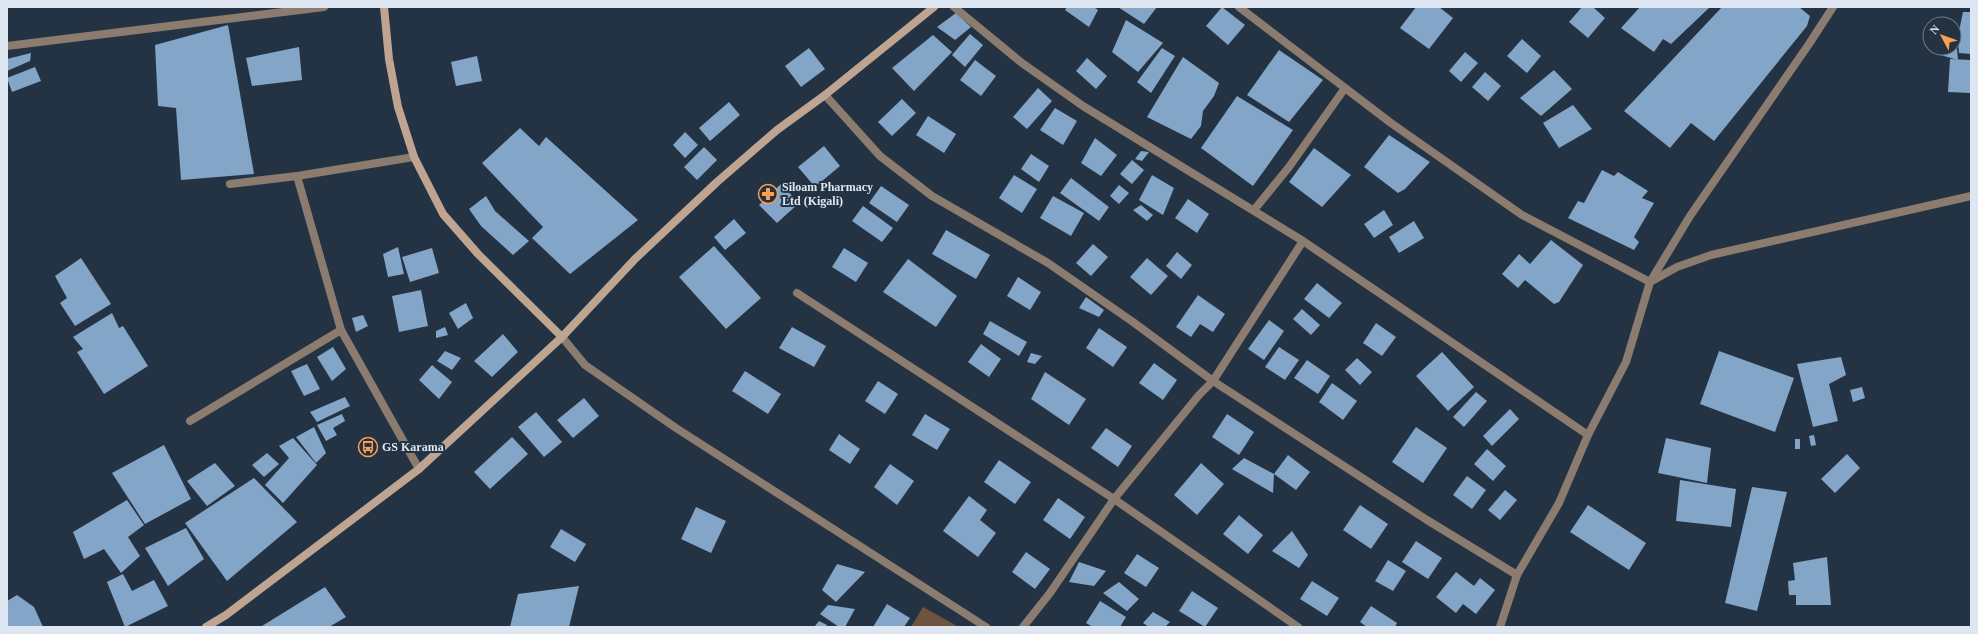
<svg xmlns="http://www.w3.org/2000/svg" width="1978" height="634" font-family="'Times New Roman',serif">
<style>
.green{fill:#6c5441}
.building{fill:#83a5c7}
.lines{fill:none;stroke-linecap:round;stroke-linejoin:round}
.street{stroke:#8c7b6f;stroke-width:8}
.secondary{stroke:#bfa591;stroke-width:8}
.labels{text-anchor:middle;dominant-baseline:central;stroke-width:4;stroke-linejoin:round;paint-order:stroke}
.poi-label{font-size:12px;font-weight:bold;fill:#dee7f1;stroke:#243343;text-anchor:start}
</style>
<rect width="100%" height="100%" fill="#243343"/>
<path class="green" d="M923,607L959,627H911Z"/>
<g class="building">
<path d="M1067,7H1094L1098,10L1089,27L1065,10Z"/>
<path d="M1118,7H1157L1144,24Z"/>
<path d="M1222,7L1245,25L1228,45L1206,26Z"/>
<path d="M1416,7H1439L1453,18L1429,49L1400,28Z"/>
<path d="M1582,7H1593L1605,18L1588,38L1569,22Z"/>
<path d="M1640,7H1710L1671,44L1663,39L1654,52L1621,28Z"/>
<path d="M1722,7H1799L1810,16L1807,26L1714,141L1691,123L1670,148L1624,111Z"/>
<path d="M1963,12H1971V54L1959,53L1958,36Z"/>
<path d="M956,13L971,27L955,40L937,27Z"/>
<path d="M1126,20L1163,43L1138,72L1112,52Z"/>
<path d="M228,25L254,174L181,180L176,108L158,106L155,45Z"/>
<path d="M1954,26H1955L1958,60L1937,54L1940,48H1954Z"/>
<path d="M970,34L983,45L965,67L952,55Z"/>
<path d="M933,35L952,52L914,91L892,68Z"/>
<path d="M1522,39L1541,56L1527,73L1507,56Z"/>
<path d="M299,47L302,80L252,86L246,58Z"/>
<path d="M809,48L825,69L801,87L785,66Z"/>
<path d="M1162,48L1175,56L1151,93L1137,82Z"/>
<path d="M1279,50L1323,80L1289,122L1247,95Z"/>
<path d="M1465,52L1478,63L1461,82L1449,71Z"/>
<path d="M31,53L30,61L7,71V59Z"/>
<path d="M477,56L482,81L456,86L451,62Z"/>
<path d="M1183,57L1219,83L1214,96L1203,111L1201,126L1191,139L1147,117Z"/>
<path d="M1087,58L1107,76L1096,89L1076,71Z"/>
<path d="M1950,59L1971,60V93L1948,92Z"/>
<path d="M975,60L996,76L981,96L960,80Z"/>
<path d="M35,67L41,81L12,92L7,78Z"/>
<path d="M1554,70L1572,89L1541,116L1520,98Z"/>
<path d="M1485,72L1501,86L1488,101L1472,87Z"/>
<path d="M1038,88L1052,101L1027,129L1013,117Z"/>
<path d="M1237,96L1293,130L1253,186L1201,148Z"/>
<path d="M902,99L916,113L892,136L878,122Z"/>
<path d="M729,102L740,115L710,141L699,128Z"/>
<path d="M1573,105L1592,129L1559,148L1543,123Z"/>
<path d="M1055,108L1077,121L1063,145L1040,130Z"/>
<path d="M928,116L956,134L944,153L916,135Z"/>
<path d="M520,128L539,146L546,137L638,220L570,274L532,238L543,227L482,163Z"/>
<path d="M685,132L698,145L685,158L673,145Z"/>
<path d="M1389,135L1430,162L1405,189L1398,193L1364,167Z"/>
<path d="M1095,138L1117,155L1101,176L1081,163Z"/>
<path d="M824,146L840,166L815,187L798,167Z"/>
<path d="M704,147L717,160L697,180L684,167Z"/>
<path d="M1314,148L1351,175L1322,207L1289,182Z"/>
<path d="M1141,151L1149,152L1142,161L1135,159Z"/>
<path d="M1031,154L1049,166L1039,182L1021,169Z"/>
<path d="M1132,160L1144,170L1132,184L1120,174Z"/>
<path d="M1602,170L1614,176L1618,172L1648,191L1642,198L1654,203L1634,237L1639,242L1634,250L1568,218L1578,201L1584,203Z"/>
<path d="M1014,175L1037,189L1022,213L999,198Z"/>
<path d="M1152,175L1174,188L1163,215L1139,200Z"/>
<path d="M1071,178L1109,207L1099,221L1060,193Z"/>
<path d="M781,184L799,203L777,223L759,205Z"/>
<path d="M1119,185L1129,193L1119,204L1110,196Z"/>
<path d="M881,186L909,205L897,222L869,203Z"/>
<path d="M486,196L495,211L529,241L513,255L481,226L469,209Z"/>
<path d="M1053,196L1084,213L1071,236L1040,218Z"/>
<path d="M1188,199L1209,214L1197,233L1175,218Z"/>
<path d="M1141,205L1153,215L1147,221L1133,210Z"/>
<path d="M863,206L893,228L882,242L852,221Z"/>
<path d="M1384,210L1393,225L1374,238L1364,224Z"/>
<path d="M734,219L746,233L725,250L714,237Z"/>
<path d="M1414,221L1424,238L1399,253L1389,237Z"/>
<path d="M946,230L990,255L976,279L932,254Z"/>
<path d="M1551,240L1583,265L1559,302L1554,304L1525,280L1518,288L1502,274L1519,254L1530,264Z"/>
<path d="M1093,244L1108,257L1091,276L1076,263Z"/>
<path d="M714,246L761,298L726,329L679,277Z"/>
<path d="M398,247L404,274L388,277L383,254Z"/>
<path d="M432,248L439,273L410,282L402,257Z"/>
<path d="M844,248L868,263L856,282L832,267Z"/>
<path d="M1177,252L1192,265L1181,279L1166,266Z"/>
<path d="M81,258L111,304L75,326L60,303L67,298L55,276Z"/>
<path d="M1147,258L1168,276L1151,295L1130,277Z"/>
<path d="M908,259L957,296L936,327L883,292Z"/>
<path d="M1018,277L1041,292L1030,310L1007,296Z"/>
<path d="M1317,283L1342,303L1329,318L1304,299Z"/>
<path d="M421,290L428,326L399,332L392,296Z"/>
<path d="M1198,295L1225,314L1213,332L1200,324L1191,337L1176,327Z"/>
<path d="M1086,297L1104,310L1099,317L1079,308Z"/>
<path d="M466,303L473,318L458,329L449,313Z"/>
<path d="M1302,309L1320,325L1311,335L1293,319Z"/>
<path d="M112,313L119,328L123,326L148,366L104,394L77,352L83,349L73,337Z"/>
<path d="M363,315L368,326L356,332L352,318Z"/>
<path d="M1269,320L1284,331L1264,360L1248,349Z"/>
<path d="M990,321L1027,342L1019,356L983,334Z"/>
<path d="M1376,323L1396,337L1382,356L1363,343Z"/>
<path d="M445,327L448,335L436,338V331Z"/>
<path d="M792,327L826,346L814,367L779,348Z"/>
<path d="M1099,328L1127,347L1113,367L1086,348Z"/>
<path d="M503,334L518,352L492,377L474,361Z"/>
<path d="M981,344L1001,359L989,377L968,362Z"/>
<path d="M333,347L346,369L332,381L317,357Z"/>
<path d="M1279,347L1299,360L1285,380L1265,367Z"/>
<path d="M445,351L461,358L452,370L437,361Z"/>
<path d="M1719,351L1794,378L1775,432L1700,404Z"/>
<path d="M1442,352L1474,387L1448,411L1416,376Z"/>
<path d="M1031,353L1042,356L1035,364L1027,362Z"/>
<path d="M1841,357L1846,375L1829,384L1838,421L1813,427L1797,364Z"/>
<path d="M1357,358L1372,372L1360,385L1345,370Z"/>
<path d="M1307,360L1330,376L1318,394L1294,378Z"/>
<path d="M1154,363L1177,380L1163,400L1139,383Z"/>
<path d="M307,364L320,389L304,396L291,371Z"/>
<path d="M432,365L452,382L439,399L419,380Z"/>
<path d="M745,371L781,394L768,414L732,391Z"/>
<path d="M1045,372L1086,399L1069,425L1031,399Z"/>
<path d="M878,381L898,394L885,414L865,401Z"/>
<path d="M1332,383L1357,401L1343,420L1319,402Z"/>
<path d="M1862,387L1865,398L1853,402L1850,390Z"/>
<path d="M1476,392L1487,401L1464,427L1453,417Z"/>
<path d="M345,397L350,406L317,422L310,412Z"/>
<path d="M584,398L599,416L573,438L557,420Z"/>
<path d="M1510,409L1519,419L1492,446L1483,436Z"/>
<path d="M536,412L562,442L544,457L518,427Z"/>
<path d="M342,414L345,421L333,428L337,435L326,441L317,425Z"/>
<path d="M925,414L950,429L937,450L912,435Z"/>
<path d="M1227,414L1254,432L1239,455L1212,437Z"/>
<path d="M314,427L326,453L316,463L296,437Z"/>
<path d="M1416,427L1447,448L1423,483L1392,462Z"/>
<path d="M1106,428L1132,446L1118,467L1091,448Z"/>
<path d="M839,434L860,449L850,464L829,450Z"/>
<path d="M1814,435L1816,445L1811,446L1809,436Z"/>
<path d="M512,437L528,454L490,489L474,472Z"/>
<path d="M293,438L317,465L283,503L265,485L289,458L279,446Z"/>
<path d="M1666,438L1711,448L1707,483L1658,473Z"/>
<rect x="1795" y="439" width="5" height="10"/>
<path d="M164,445L191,499L145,524L112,473Z"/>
<path d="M1487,449L1506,466L1493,481L1474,464Z"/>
<path d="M267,453L279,464L264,477L252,465Z"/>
<path d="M1847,454L1860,468L1835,493L1821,479Z"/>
<path d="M1288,455L1310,472L1296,490L1274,474L1273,493L1232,469L1244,458L1274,474Z"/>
<path d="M999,460L1031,482L1015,504L984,482Z"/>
<path d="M215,463L235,486L207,506L187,481Z"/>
<path d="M1201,463L1224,484L1197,515L1174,495Z"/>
<path d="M890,464L914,481L897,505L874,487Z"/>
<path d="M1467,476L1486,490L1472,509L1453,495Z"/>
<path d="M254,478L297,522L227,581L185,523Z"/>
<path d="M1680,480L1736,489L1731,527L1676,521Z"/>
<path d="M1752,487L1787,492L1757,611L1725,603Z"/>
<path d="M1505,490L1517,500L1500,520L1488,510Z"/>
<path d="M969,496L987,510L980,520L996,533L978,557L943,531Z"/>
<path d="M1058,498L1085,517L1070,539L1043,520Z"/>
<path d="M127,500L144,525L128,537L140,556L121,573L104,549L84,559L73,532Z"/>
<path d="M1360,505L1388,524L1371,549L1343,530Z"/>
<path d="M1588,505L1646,543L1629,570L1570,532Z"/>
<path d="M696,507L726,521L711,553L681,539Z"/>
<path d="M1239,515L1263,535L1248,554L1223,534Z"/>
<path d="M186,528L204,559L168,586L145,548Z"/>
<path d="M561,529L586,544L575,562L550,547Z"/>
<path d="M1292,531L1308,555L1299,568L1272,551Z"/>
<path d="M1416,541L1442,558L1428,579L1402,562Z"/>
<path d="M1026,552L1050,569L1035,589L1012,572Z"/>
<path d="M1137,554L1159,568L1146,587L1124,573Z"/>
<path d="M1827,557L1831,605H1796V595H1789L1788,581L1795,580L1793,563Z"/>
<path d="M1388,560L1406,571L1393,591L1375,581Z"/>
<path d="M1079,562L1106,571L1094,586L1069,582Z"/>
<path d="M837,564L865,572L836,602L822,590Z"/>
<path d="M1456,572L1474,586L1480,578L1495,590L1476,614L1463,604L1456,613L1436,597Z"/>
<path d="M123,574L132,591L154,580L168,606L125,627L107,582Z"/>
<path d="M1312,581L1339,598L1327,616L1300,599Z"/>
<path d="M1119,582L1139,599L1127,611L1103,593Z"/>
<path d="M579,586L569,627H510L518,594Z"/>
<path d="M325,587L346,617L329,627H263L262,626Z"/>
<path d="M1192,591L1218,608L1205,627L1179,611Z"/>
<path d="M17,595L34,607L43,627H7V601Z"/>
<path d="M1100,601L1126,617L1120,627H1093L1086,623Z"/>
<path d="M887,604L910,618L904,627H873Z"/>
<path d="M828,605L855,609L845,627H839L820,614Z"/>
<path d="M1371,606L1397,623L1395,627H1367L1360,622Z"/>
<path d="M1153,612L1170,622L1165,627H1149L1143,623Z"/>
<path d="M819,621L827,625L826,627L815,626Z"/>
</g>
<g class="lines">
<g class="street">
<path d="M954,7L1022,63L1083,106L1303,241L1588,435"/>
<path d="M1239,7L1391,123L1522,215L1650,282L1677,267L1711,255L1971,196"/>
<path d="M7,46L324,7"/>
<path d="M825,95L880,156L932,196L1048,263L1133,322L1213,381L1427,520L1517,575"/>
<path d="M297,176L341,330L419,469"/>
<path d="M230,184L297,176L414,157"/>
<path d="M1254,210L1289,167L1345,88"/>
<path d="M797,293L1114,499L1298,627"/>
<path d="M562,337L585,365L676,428L986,627"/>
<path d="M190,421L341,330"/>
<path d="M1023,627L1050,593L1114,499L1199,395L1213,381L1303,241"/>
<path d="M1500,627L1517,575L1559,503L1588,435L1626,362L1650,282L1690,216L1809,44L1833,7"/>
</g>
<g class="secondary">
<path d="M384,7L389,59L398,107L414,157L443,214L478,254L562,337"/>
<path d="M206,627L226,615L419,469L562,337L635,259L717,182L777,130L825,95L934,7"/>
</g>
</g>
<defs>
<symbol id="pharmacy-ring" viewBox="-11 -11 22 22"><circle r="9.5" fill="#243343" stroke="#fa9f4f" stroke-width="1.5"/><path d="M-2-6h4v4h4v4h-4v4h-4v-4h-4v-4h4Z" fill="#fa9f4f"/></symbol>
<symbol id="bus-ring" viewBox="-11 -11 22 22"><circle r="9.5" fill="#243343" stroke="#fa9f4f" stroke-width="1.5"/><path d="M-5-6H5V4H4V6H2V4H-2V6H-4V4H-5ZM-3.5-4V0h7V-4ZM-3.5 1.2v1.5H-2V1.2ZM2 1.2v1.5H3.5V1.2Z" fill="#fa9f4f"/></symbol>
</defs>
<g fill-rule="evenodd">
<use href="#pharmacy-ring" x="757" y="183" width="22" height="22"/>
<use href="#bus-ring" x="357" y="436" width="22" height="22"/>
</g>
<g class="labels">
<g class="poi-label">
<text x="782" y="187">Siloam Pharmacy<tspan x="782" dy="14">Ltd (Kigali)</tspan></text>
<text x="382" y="447">GS Karama</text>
</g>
</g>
<rect width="1978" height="634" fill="none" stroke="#dee7f1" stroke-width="16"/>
<g transform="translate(1942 36) rotate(311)"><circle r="19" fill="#243343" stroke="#6e7b89"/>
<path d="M0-3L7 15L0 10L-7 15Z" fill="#fa9f4f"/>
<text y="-6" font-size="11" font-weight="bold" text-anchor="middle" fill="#dee7f1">N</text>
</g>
</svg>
